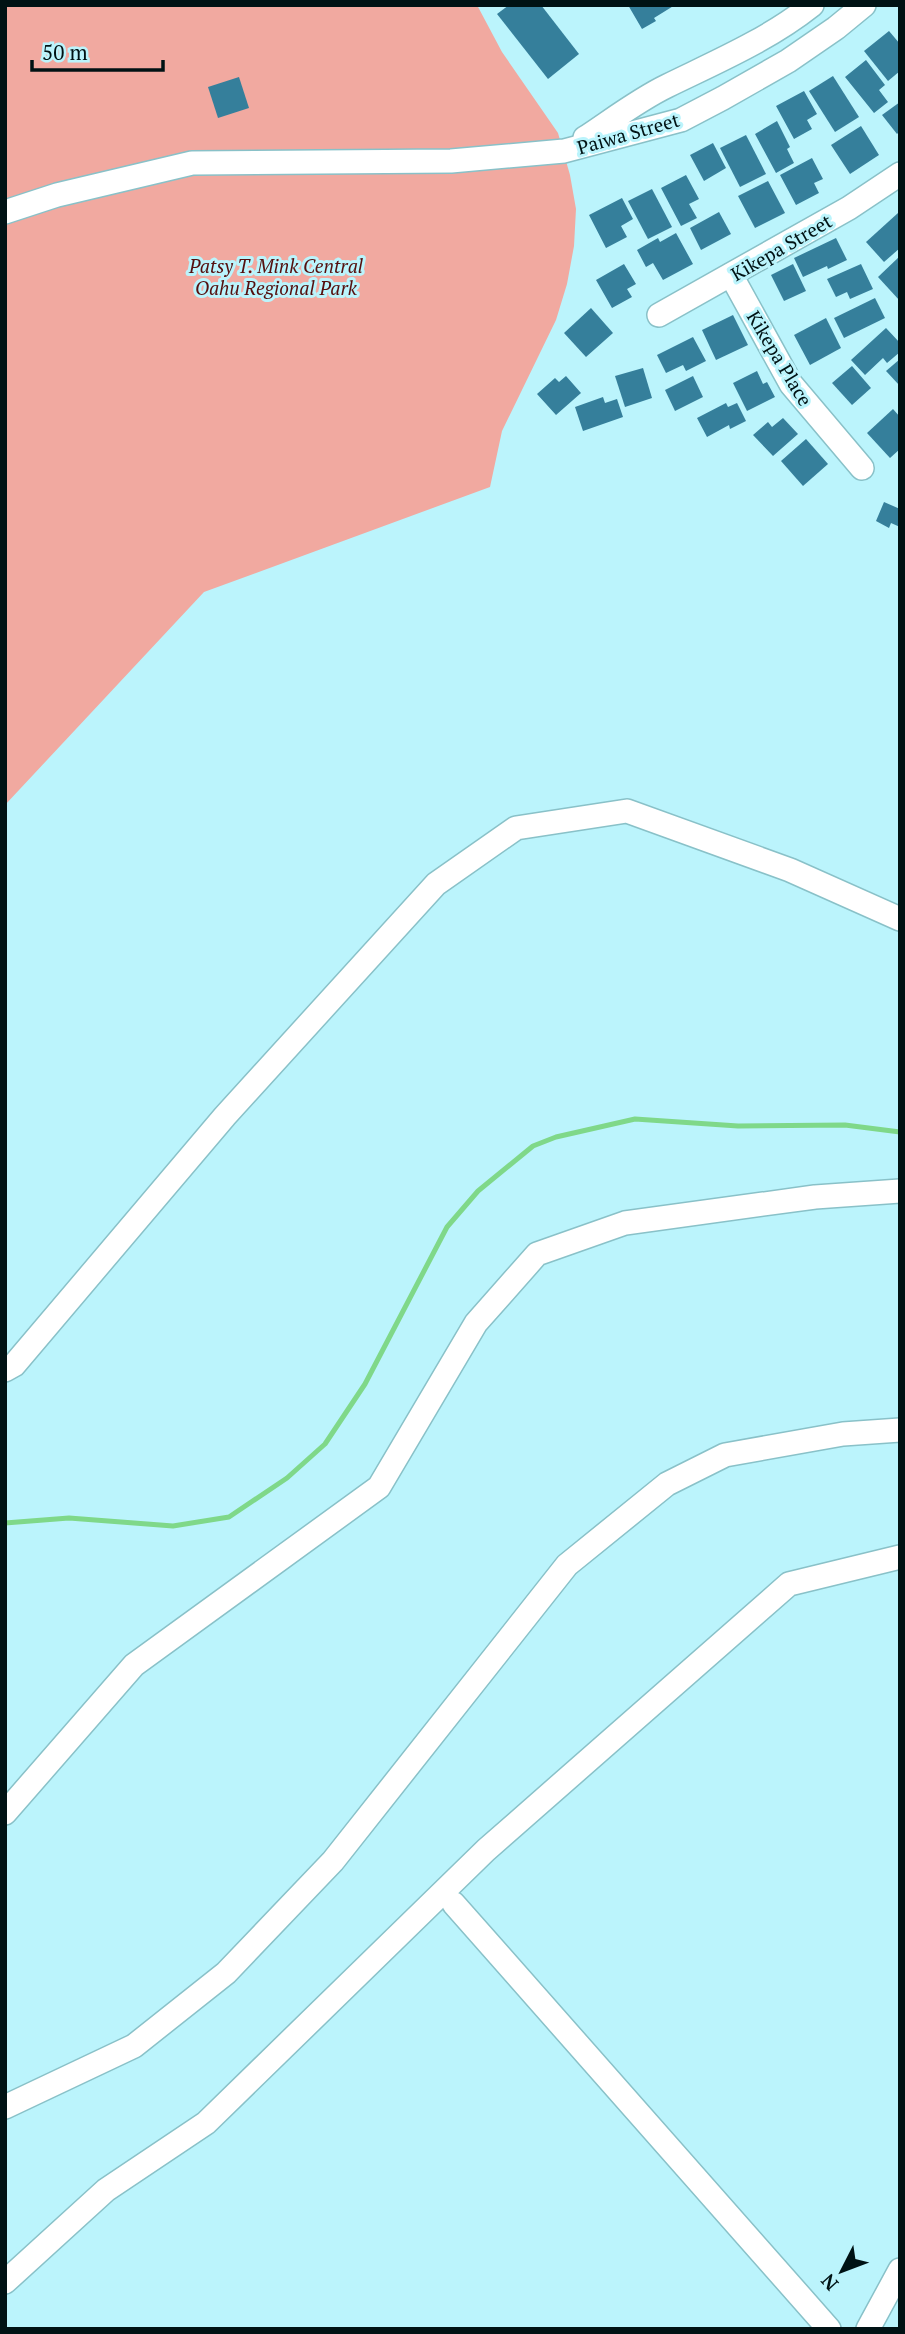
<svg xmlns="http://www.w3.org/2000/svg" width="905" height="2334" font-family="'PT Serif',serif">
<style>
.green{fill:#f1a9a0}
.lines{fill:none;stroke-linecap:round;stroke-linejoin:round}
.stream{stroke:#7fd889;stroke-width:5}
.building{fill:#357f9b}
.minor-casing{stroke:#89c1c8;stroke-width:26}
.minor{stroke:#fff;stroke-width:23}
.labels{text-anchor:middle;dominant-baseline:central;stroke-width:6;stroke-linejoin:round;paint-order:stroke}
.street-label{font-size:19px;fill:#001214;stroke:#bbf4fc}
.park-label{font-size:19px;font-style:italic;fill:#550f0e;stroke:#bbf4fc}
</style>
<rect width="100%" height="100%" fill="#bbf4fc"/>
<path class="green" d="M5,5H477L502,52L558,133L570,175L576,209L574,246L567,284L556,320L502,431L490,487L204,592L5,805Z"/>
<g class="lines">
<path class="stream" d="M5,1523L69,1518L173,1526L229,1517L287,1478L325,1444L365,1384L447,1227L478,1191L533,1146L556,1137L635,1119L738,1126L845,1125L900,1132"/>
</g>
<g class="building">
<path d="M509,5H541L579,54L548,79L497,14Z"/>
<path d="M628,5H675L654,18L656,21L642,29Z"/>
<path d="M889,31L900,44V71L888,81L864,51Z"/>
<path d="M866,60L885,85L879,90L888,102L874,113L845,77Z"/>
<path d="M833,76L859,117L835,132L809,91Z"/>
<path d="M239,77L249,108L218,118L208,87Z"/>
<path d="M804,91L817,114L807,120L812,129L794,139L776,106Z"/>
<path d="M900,102V131L897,134L882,115Z"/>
<path d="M777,121L790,147L787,149L794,163L776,173L755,134Z"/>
<path d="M861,126L879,155L850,174L831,145Z"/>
<path d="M746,135L766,174L740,187L720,148Z"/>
<path d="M713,143L726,168L704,181L690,155Z"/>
<path d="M812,158L823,179L814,183L819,193L796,205L780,175Z"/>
<path d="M686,175L699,199L689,204L697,218L681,226L661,188Z"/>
<path d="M768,181L785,213L755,228L738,196Z"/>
<path d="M652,189L672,227L648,239L628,201Z"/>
<path d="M622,198L633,219L621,226L627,237L606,248L589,215Z"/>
<path d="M719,212L731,234L701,250L690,228Z"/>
<path d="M898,213L900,248L884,262L866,242Z"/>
<path d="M676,233L693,264L663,280L653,263L646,267L637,250L658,238L660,242Z"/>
<path d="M836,238L847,260L828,269L827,266L803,277L794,258Z"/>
<path d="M900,256V301L878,277Z"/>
<path d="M624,264L636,284L627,289L632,297L612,308L596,280Z"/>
<path d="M793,264L806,291L784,301L771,275Z"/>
<path d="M861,264L873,289L850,299L847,292L836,297L827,279Z"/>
<path d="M875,298L885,318L844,338L834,318Z"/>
<path d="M591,308L613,333L586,357L564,333Z"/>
<path d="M733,315L748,345L716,360L702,330Z"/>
<path d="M826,318L841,348L810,365L794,335Z"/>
<path d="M886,328L900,343V352L887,363L883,358L865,375L851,360Z"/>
<path d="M693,337L706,361L686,371L683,365L666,373L657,355Z"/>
<path d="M900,359V386L886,371Z"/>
<path d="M852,366L871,388L852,405L832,383Z"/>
<path d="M643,368L652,398L625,407L615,376Z"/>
<path d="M757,371L763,384L767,382L775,397L747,411L733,383Z"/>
<path d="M566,376L581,393L556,415L537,394L555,378L559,382Z"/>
<path d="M693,376L703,397L675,411L665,390Z"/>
<path d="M603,397L605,403L617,399L623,417L583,431L575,407Z"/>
<path d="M726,403L728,407L737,403L746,421L730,429L729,425L707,437L697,418Z"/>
<path d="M893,409L900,417V449L890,458L867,433Z"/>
<path d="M783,418L798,434L773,456L753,435L768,422L772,427Z"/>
<path d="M806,439L828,464L803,486L781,461Z"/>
<path d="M884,502L900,509V527L891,523L889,528L876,521Z"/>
</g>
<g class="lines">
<defs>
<g id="minor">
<path d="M585,138C611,121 638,100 667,86C716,62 768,40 812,5"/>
<path d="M5,212L57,195L192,163L451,161L564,151L681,120L723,98L788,61L836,28L864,5"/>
<path d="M731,275L791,384L862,468"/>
<path d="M659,315L849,208L900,174"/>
<path d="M5,1370L14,1365L225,1116L436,884L516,828L627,811L790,870L900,919"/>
<path d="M5,1813L134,1665L379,1487L476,1323L537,1254L625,1223L815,1197L900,1191"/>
<path d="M454,1904L829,2329"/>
<path d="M5,2107L134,2046L226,1973L333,1861L567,1565L667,1484L725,1455L843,1434L900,1430"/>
<path d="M5,2282L106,2190L206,2123L486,1850L789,1584L900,1557"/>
<path d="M868,2329L900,2270"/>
</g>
</defs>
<use href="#minor" class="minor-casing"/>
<use href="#minor" class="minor"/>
</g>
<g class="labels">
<g class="street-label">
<text transform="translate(628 133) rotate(-16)">Paiwa Street</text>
<text transform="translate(781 247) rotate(-30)">Kikepa Street</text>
<text transform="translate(780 358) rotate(59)">Kikepa Place</text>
</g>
<g class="park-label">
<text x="276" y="265">Patsy T. Mink Central<tspan x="276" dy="22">Oahu Regional Park</tspan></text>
</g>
</g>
<rect width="905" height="2334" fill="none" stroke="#001214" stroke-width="14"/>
<g transform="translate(842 2271) rotate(228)" stroke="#bbf4fc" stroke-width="5" paint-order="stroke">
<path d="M0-5L12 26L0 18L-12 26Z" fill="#001214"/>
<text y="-10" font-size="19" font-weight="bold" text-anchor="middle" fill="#001214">N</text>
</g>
<path d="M32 60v10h131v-10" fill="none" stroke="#001214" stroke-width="3.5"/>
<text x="42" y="60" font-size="21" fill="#001214" stroke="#bbf4fc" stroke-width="5" paint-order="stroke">50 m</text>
</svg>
